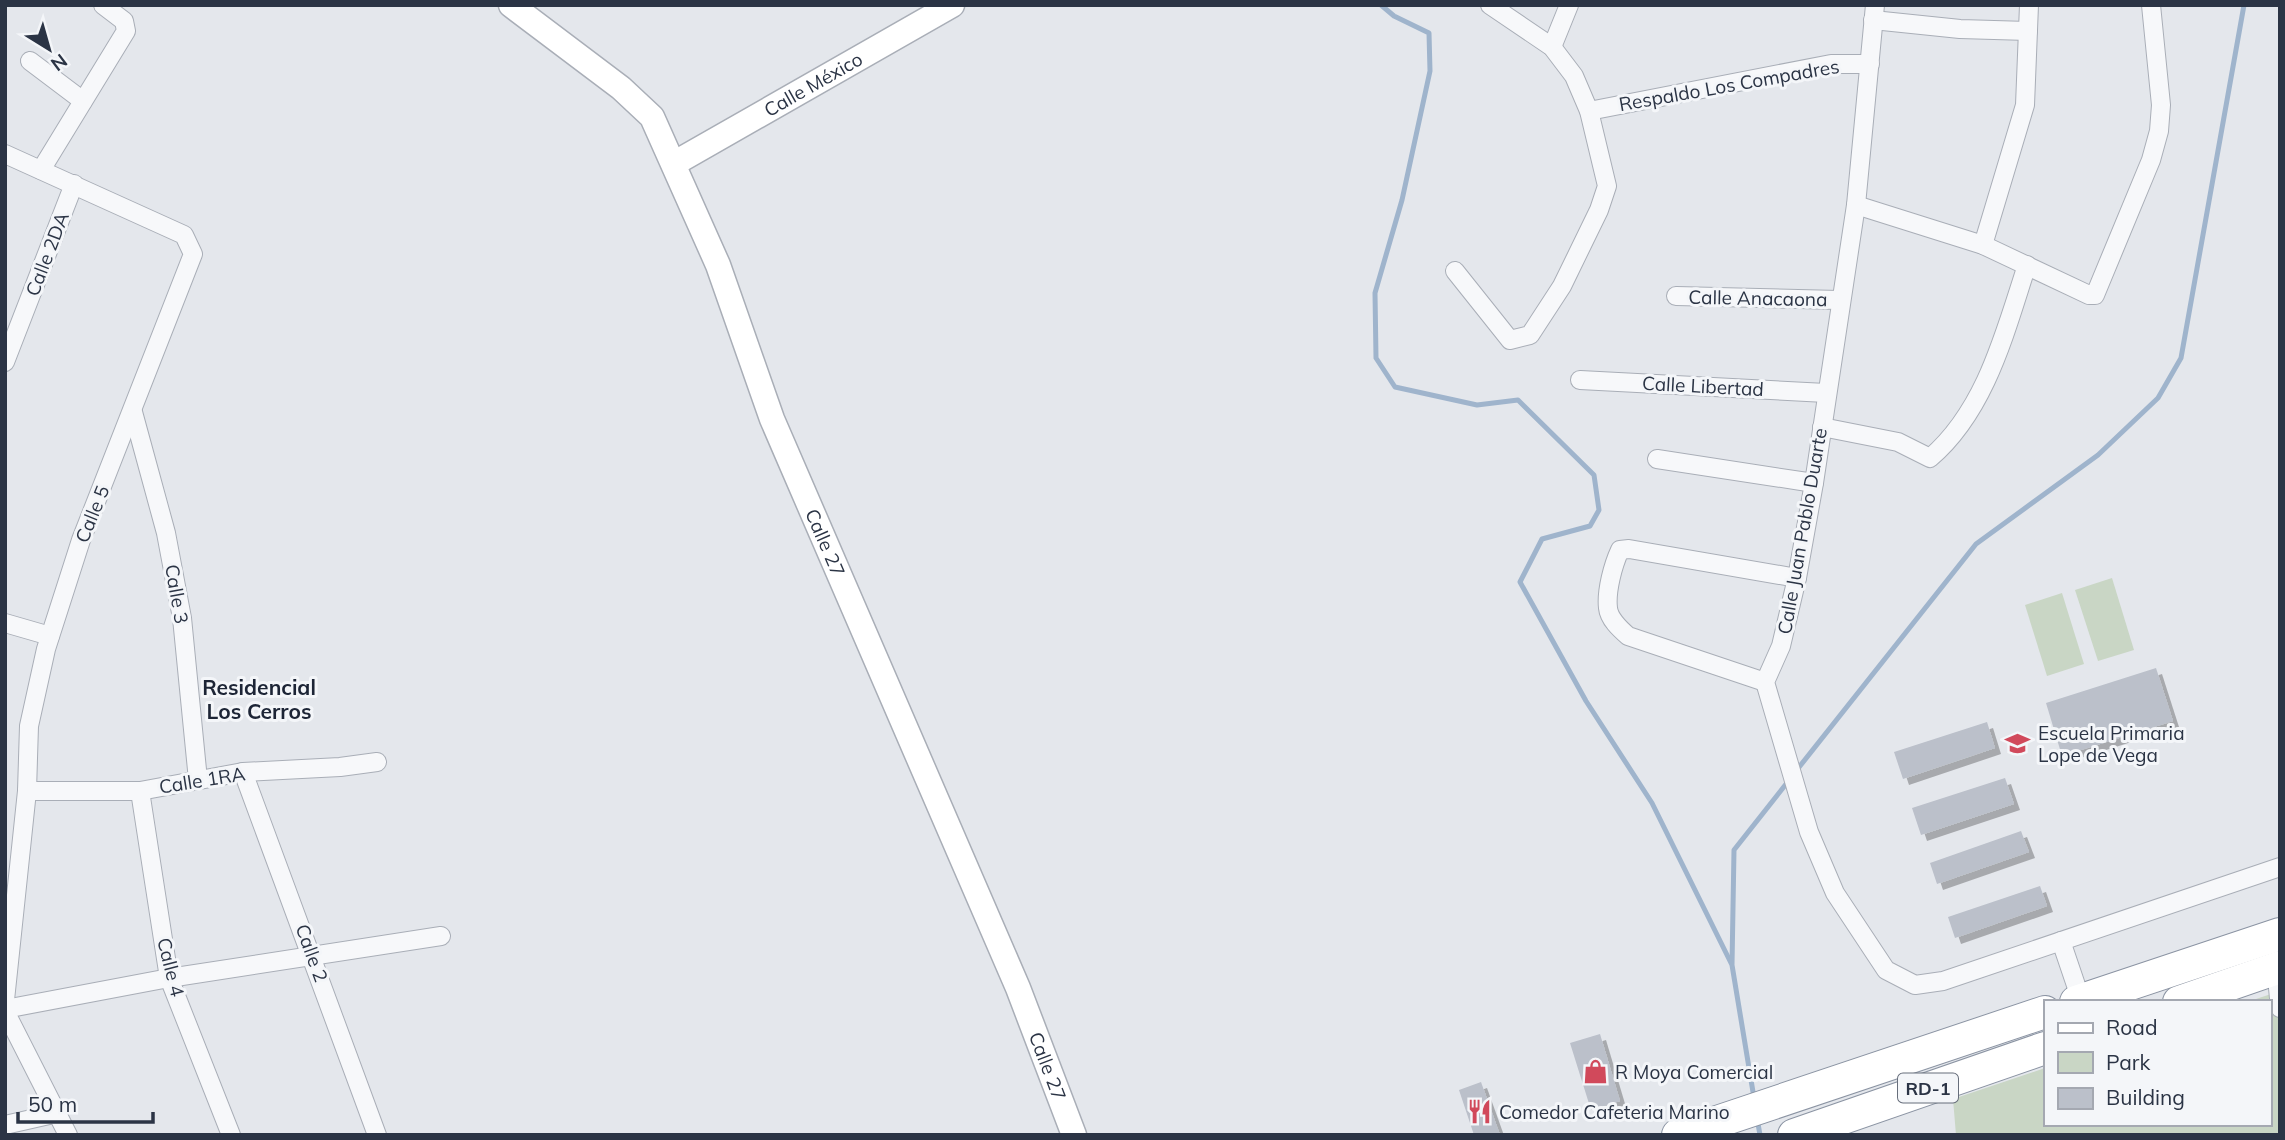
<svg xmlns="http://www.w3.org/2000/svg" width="2285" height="1140" font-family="Mulish,sans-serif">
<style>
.green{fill:#c9d6c5}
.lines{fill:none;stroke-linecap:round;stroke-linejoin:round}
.stream{stroke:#9fb4cc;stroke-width:5}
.building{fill:#bbc0ca;filter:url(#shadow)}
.street-casing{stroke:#a9aeb7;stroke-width:20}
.secondary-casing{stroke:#a9aeb7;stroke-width:27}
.highway-casing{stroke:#8b94a3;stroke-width:34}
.street{stroke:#f7f8fa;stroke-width:18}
.secondary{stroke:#fff;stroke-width:24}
.highway{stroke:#fff;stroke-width:32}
.labels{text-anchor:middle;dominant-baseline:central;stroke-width:6;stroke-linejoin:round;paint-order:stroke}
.shield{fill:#f4f6f9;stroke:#676e7b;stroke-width:2}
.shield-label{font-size:18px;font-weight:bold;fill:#2b3445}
.street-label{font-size:19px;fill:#2b3445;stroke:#f4f6f9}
.poi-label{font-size:19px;fill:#2b3445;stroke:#f4f6f9;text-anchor:start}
.neighbourhood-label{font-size:21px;font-weight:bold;fill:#1d2536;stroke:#f4f6f9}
</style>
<defs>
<filter id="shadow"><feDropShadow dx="6" dy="6" stdDeviation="0" flood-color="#0004"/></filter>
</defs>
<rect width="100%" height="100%" fill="#e4e7ec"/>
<g class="green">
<path d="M2112,578L2134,650L2098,661L2075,590Z"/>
<path d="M2062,593L2084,664L2047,676L2025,605Z"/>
<path d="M2280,991V1135H1956L1953,1099L2045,1068V1124H2269V1002H2247Z"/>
</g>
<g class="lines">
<g class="stream">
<path d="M1381,5L1394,16L1429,33L1430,71L1402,200L1375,293L1376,358L1395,387L1477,405L1518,400L1594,475L1599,510L1590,526L1542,539L1520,582L1586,701L1652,803L1731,963"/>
<path d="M1796,771L1976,544L2098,455L2158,398L2181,358L2244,5"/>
<path d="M1754,1098L1732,965L1734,850L1790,779"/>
<path d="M1757,1118L1760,1135"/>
</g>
</g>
<g class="building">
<path d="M2156,668L2173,721L2062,756L2046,703Z"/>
<path d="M1987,722L1995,748L1903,779L1894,752Z"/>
<path d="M2005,778L2014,804L1921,835L1912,808Z"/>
<path d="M2021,831L2029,852L1937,884L1930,863Z"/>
<path d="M2040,886L2047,906L1955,938L1948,917Z"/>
<path d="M1600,1034L1620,1101L1591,1110L1570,1043Z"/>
<path d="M1481,1082L1500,1135H1474L1459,1090Z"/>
</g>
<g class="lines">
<defs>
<g id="street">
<path d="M1875,5L1856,205L1814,483L1797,578L1781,646L1765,682L1809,832L1835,893L1886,970L1915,985L1943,981L2280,867"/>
<path d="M1873,20L1960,29L2028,31"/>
<path d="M1552,47L1569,5"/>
<path d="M30,61L83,101"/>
<path d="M1589,111L1831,64H1870"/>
<path d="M5,154L184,235L193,254L81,540L46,649L29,726L27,791L5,1000"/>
<path d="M41,170L126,31L124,21L103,5"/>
<path d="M1856,205L1983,245L2089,295H2095L2151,160L2159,131L2161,105L2151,5"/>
<path d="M1983,245L2025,105L2029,5"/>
<path d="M1455,271L1510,340L1530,335L1562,286L1599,210L1607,186L1589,111L1574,76L1552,47L1490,5"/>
<path d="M1676,296L1839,300"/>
<path d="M5,362L74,184"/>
<path d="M1580,380L1826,393"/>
<path d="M133,412L166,533L182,618L198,780"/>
<path d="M1822,427L1898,442L1930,458C1986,410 2005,332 2027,265"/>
<path d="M1657,459L1814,483"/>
<path d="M5,623L50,636"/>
<path d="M1765,682L1628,636C1620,629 1609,619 1608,608C1606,591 1613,565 1620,550L1629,549L1797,578"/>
<path d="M243,772L377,1135"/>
<path d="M27,791H140L243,772L340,767L377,762"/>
<path d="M140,791L169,978L231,1135"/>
<path d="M2061,941L2081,1000"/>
<path d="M2276,968L2280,1008"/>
<path d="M5,1009L169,978L441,936"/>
<path d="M5,1011L68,1135"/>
<path d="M5,1125L58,1113"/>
</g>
<g id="secondary">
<path id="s1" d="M511,5L621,88L652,117L718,265L772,419L1018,988L1074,1135"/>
<path id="s2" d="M675,163L952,5"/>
</g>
<g id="highway">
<path d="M2076,1002L2280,934"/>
<path d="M2179,1002L2280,967"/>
<path d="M1678,1135L2045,1012"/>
<path d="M1794,1135L2045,1048"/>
</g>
</defs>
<use href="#street" class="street-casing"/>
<use href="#secondary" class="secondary-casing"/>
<use href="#highway" class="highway-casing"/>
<use href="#street" class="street"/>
<use href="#secondary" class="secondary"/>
<use href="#highway" class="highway"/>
</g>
<defs>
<symbol id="school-bare" viewBox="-9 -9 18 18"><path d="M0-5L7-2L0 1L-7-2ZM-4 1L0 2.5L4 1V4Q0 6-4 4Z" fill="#d1495b" stroke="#f4f6f9" stroke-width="2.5" paint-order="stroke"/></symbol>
<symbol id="shop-bare" viewBox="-9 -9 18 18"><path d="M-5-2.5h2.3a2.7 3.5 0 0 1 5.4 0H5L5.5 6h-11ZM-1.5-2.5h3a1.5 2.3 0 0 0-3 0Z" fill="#d1495b" stroke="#f4f6f9" stroke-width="2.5" paint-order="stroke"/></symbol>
<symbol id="restaurant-bare" viewBox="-9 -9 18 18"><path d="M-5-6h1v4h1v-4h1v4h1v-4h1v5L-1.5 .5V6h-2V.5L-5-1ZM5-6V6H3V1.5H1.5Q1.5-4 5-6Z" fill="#d1495b" stroke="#f4f6f9" stroke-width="2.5" paint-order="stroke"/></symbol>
</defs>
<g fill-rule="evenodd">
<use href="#school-bare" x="2000" y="726" width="35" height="35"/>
<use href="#shop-bare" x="1578" y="1054" width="35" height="35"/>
<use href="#restaurant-bare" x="1462" y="1094" width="35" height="35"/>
</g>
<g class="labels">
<rect class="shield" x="1898" y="1073.5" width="60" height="29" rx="5"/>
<g class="shield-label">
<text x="1928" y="1088">RD-1</text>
</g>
<g class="street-label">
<text stroke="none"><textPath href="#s2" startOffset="159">Calle México</textPath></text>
<text transform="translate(1729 85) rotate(-10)">Respaldo Los Compadres</text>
<text transform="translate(47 254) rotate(-69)">Calle 2DA</text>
<text transform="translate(1758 298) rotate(1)">Calle Anacaona</text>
<text transform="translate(1703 386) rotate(3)">Calle Libertad</text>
<text transform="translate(92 514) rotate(-68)">Calle 5</text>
<text transform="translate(1802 531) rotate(-80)">Calle Juan Pablo Duarte</text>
<text stroke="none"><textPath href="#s1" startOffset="640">Calle 27</textPath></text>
<text transform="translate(177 594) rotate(80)">Calle 3</text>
<text transform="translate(202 780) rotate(-9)">Calle 1RA</text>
<text transform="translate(312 953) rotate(70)">Calle 2</text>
<text transform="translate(171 967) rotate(76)">Calle 4</text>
<text stroke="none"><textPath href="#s1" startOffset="1209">Calle 27</textPath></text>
</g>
<g class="poi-label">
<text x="2038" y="733">Escuela Primaria<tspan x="2038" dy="22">Lope de Vega</tspan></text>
<text x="1615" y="1072">R Moya Comercial</text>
<text x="1499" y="1112">Comedor Cafeteria Marino</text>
</g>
<g class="neighbourhood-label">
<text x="259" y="687">Residencial<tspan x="259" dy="24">Los Cerros</tspan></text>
</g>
</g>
<rect width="2285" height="1140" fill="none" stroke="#2b3445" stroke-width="14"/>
<rect x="2044" y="1000" width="228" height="126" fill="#f4f6f9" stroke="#a4a8b1" stroke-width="2"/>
<rect x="2058" y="1023" width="35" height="10" fill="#ffffff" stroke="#a4a8b1" stroke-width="2"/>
<text x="2106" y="1035" font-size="21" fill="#2b3445">Road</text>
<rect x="2058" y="1052" width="35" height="21" fill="#c9d6c5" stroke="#a4a8b1" stroke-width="2"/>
<text x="2106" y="1070" font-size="21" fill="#2b3445">Park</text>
<rect x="2058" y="1088" width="35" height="21" fill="#bbc0ca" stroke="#a4a8b1" stroke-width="2"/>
<text x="2106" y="1105" font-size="21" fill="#2b3445">Building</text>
<g transform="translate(49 49) rotate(143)" stroke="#f4f6f9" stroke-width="5" paint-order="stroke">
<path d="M0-5L12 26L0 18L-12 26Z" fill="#2b3445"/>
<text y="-10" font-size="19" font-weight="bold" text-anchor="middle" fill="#2b3445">N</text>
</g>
<path d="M18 1112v10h135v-10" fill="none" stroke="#2b3445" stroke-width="3.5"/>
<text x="28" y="1112" font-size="21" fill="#2b3445" stroke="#f4f6f9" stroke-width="5" paint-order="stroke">50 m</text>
</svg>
